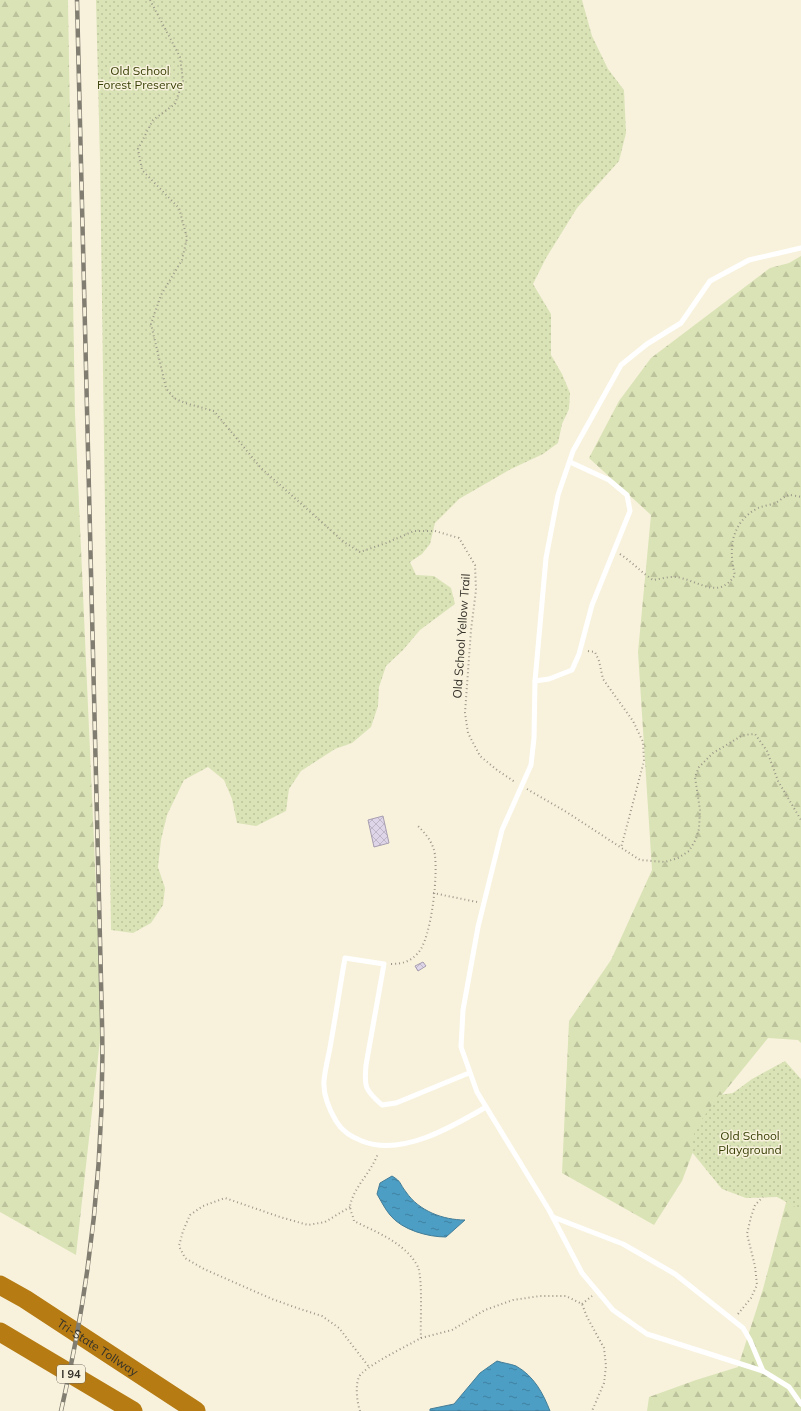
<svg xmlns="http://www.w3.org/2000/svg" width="801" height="1411" font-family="Mulish,sans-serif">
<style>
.forest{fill:url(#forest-firs)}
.park{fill:url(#park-dots)}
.water{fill:url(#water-ripples);stroke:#457d96}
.building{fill:url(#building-cross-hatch);stroke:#a79eb0}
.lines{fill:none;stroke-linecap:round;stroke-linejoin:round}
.path{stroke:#9c9788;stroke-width:2;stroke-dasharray:1 3;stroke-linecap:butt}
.lane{stroke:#fff;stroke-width:5}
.highway{stroke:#b67b13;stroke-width:19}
.rail-casing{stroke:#817d70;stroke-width:4.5}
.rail{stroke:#f8f2dd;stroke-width:3;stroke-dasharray:9;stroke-linecap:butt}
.labels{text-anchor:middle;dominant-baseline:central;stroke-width:3;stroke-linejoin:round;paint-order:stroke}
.shield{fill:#f8f2dd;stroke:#6f6b5f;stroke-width:1}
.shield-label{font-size:11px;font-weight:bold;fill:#343129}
.park-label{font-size:12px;fill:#384006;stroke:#f8f2dd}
.street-label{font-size:12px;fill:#343129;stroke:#f8f2dd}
</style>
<defs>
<pattern id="forest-firs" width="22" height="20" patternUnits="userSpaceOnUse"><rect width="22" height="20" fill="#dae3b6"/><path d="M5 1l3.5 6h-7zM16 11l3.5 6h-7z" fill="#bcc39c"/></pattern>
<pattern id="park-dots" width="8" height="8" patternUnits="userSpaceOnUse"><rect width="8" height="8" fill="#dae3b6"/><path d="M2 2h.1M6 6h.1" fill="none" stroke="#bcc39c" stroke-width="1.8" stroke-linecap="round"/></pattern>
<pattern id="water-ripples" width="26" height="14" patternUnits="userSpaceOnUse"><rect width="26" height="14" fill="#4c9ec5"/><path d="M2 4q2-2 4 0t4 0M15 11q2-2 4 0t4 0" fill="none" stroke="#4081a0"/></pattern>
<pattern id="building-cross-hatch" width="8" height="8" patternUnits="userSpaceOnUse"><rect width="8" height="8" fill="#ded5e8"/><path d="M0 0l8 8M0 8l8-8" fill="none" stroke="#bfb7c7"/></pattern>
</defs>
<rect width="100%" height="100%" fill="#f8f2dd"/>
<g class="forest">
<path d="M0,0H68L75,413L102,1022L76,1255L0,1212Z"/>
<path d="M801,256V1043L798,1040L768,1038L708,1112L682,1181L654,1225L562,1173L569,1021L611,960L652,870L638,652L651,515L589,458L619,401L651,358L770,268L789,263Z"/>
<path d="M801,1166V1411H647L649,1397L696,1380L738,1367L763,1289L792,1180Z"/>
</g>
<g class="park">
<path d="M96,0H582L592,36L608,69L624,90L626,133L619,161L577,208L546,258L533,284L551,314V355L562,374L570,393L569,409L562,424L558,443L543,454L511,469L459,499L435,523L430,544L422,554L410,562L416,575L434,576L451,588L455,604L420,630L403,650L386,666L379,687L378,706L371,727L352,743L335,749L301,771L289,789L286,811L256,826L237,823L232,799L224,780L208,767L184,780L167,815L161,840L158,867L165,888L163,905L151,923L133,933L111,930L100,162Z"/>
<path d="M785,1061L801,1079V1206L799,1209L777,1197L746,1198L722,1189L691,1151L695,1129L719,1095L733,1093L752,1079Z"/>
</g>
<g class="water">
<path d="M392,1176C402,1182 399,1183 406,1192C419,1211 443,1220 465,1220L446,1237C428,1237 402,1230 390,1215C385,1209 381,1201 377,1194L380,1183Z"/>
<path d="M497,1361C503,1363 511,1364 516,1366C534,1376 543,1393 550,1411H430V1409L454,1404L480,1373Z"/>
</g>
<g class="building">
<path d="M383,816L389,843L374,847L368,820Z"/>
<path d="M423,962L426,966L418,971L415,966Z"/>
</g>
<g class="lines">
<g class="path">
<path d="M150,0L180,57L183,81L175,104L153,120L138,149L142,170L179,208L187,238L182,260L161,295L151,324L166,388L174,398L185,403L214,411L261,468L344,542L360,552L386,543L414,531H435L459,538L475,565L476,590L471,630L465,713L468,733L480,756L497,770L515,782"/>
<path d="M620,554C632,562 641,572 653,580C662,579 672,575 681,578C702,583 719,599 735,575C728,549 731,522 758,508C763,506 770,505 775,503C780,501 784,496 789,495C792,495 797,496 801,497"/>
<path d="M588,651L595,652L599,661L603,679L633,721L643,742L644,761L621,848"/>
<path d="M527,789L568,813L640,860L665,862L678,858L689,851L696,839L699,829L700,810L695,777L699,767L713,753L743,735L755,734L767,751L778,781L801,820"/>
<path d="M433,893L477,902"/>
<path d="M391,964C403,964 411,961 418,953C432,938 439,869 434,850C431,840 425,833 417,825"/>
<path d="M350,1207L325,1222L308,1225L280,1217L225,1198L203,1206L190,1215L183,1231L179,1246L185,1258L204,1269L272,1299L300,1309L322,1316L339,1328L369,1367"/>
<path d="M582,1304L592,1296"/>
<path d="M738,1314L751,1298L757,1285L755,1266L747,1234L751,1217L755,1205L763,1197"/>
<path d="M421,1338L452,1330L485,1310L513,1300L540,1296H566L582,1304L587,1317L604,1348L606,1366L604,1383L592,1411"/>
<path d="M360,1411C357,1402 355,1386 359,1377C363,1367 409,1345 421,1338C420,1323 423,1280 418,1267C406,1243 376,1232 354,1221C353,1216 350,1210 350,1206C354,1186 372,1172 378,1153"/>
</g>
<g class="lane">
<path d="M801,248L749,260L710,281L681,323L647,344L621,365L573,451L558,495L546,558L535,681L534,738L531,765L502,830L478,927L463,1010L461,1047L477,1092L549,1210L582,1273L613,1310L647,1334L763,1371L789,1387L801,1404"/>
<path d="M535,681L549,679L572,670L579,654L592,605L630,511L627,495L609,480L570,462"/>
<path d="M469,1073L396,1103L382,1105C365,1090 364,1087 366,1065L384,964L345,958C340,986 336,1014 331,1042C329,1055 325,1068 324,1081C323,1095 329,1109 336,1121C342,1131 351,1137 362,1141C401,1157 452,1127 486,1107"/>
<path d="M553,1217L623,1244L675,1274L743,1328L750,1340L763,1371"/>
</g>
<g class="highway">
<path id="s1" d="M0,1285L25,1299L196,1411"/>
<path d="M0,1332L133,1411"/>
</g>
<defs>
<path id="rail" d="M61,1411C91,1282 105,1154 102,1022L77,0"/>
</defs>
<use href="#rail" class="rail-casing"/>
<use href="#rail" class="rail"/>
</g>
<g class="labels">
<rect class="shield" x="57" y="1365" width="28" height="18" rx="3"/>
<g class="shield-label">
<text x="71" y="1374">I 94</text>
</g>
<g class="park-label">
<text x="140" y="70">Old School<tspan x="140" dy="14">Forest Preserve</tspan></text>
<text x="750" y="1135">Old School<tspan x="750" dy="14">Playground</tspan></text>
</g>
<g class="street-label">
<text transform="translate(461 636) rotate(-86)">Old School Yellow Trail</text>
<text stroke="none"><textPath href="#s1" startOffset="116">Tri-State Tollway</textPath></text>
</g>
</g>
</svg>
